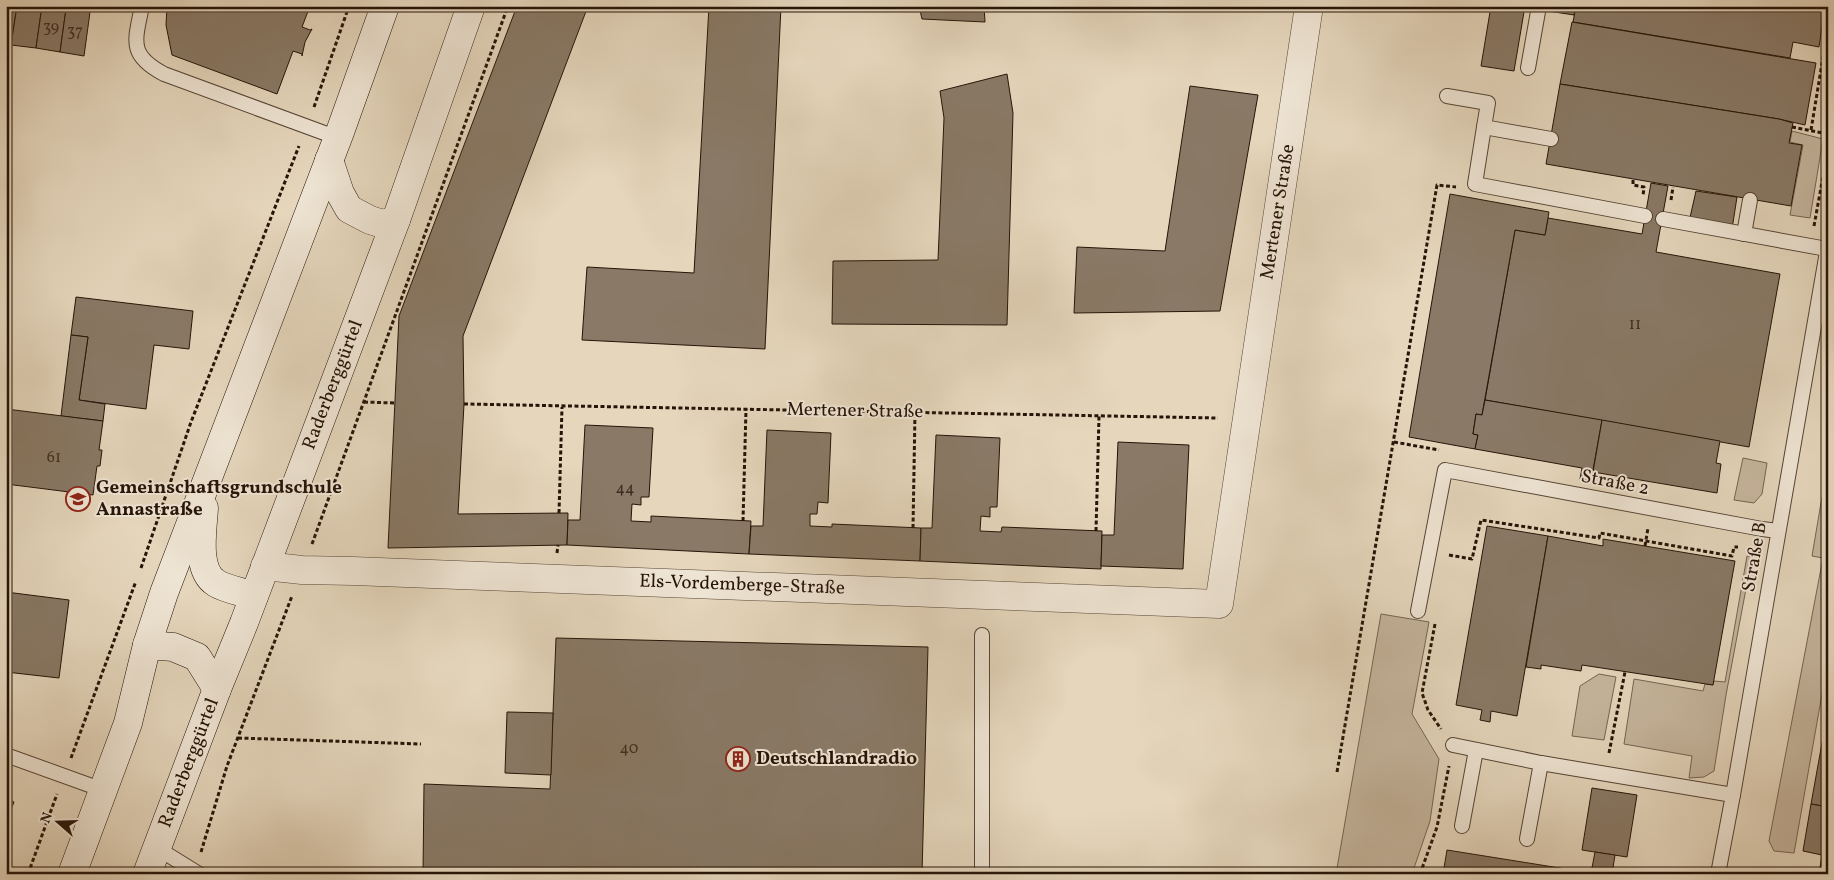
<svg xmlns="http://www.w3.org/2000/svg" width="1834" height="880" font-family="Vollkorn,serif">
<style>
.green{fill:#c5b59d;stroke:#766452}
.building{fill:#897966;stroke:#261408}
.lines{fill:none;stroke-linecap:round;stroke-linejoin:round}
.lane-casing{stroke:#564435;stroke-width:16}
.street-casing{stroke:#564435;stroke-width:29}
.secondary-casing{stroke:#261408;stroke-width:29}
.path{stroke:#261408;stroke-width:3;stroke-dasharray:4 2.5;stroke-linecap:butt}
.lane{stroke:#eee4d3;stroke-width:14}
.street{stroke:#eee4d3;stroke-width:28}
.secondary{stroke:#eee4d3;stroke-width:28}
.labels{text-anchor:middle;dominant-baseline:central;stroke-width:4;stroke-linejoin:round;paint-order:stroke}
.number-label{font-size:16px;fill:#3f2d20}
.street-label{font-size:19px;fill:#261408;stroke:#eee4d3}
.poi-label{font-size:19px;font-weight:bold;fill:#261408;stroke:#eee4d3;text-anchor:start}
</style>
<rect width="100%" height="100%" fill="#e5d6bc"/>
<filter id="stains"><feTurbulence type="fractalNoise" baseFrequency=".004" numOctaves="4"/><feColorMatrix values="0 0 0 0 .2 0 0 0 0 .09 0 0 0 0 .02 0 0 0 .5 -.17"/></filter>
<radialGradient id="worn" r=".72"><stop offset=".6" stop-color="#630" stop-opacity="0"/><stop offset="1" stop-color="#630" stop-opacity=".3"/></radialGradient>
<g class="green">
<path d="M1792,131L1823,139L1810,218L1790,215L1803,145L1790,142Z"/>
<path d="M1743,458L1767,463L1762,494L1754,503L1734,500Z"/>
<path d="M1822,497L1828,499V660L1794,853L1774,851L1769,841L1823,558L1812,556Z"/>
<path d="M1747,556L1752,557L1726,695L1714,771L1704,777L1689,778L1692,756L1624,744L1634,679L1703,691L1705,684L1713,685L1714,681L1725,682Z"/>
<path d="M1381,614L1429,622L1412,714L1439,759L1430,821L1412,874H1336Z"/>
<path d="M1599,674L1616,677L1604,740L1572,736L1580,686Z"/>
</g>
<g class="building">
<path d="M6,6H17L11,45L6,44Z"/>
<path d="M17,6H42L36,48L11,45Z"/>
<path d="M42,6L66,9L60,52L36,48Z"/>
<path d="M67,6H91L90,12L66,9Z"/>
<path d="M167,6H310L302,27L310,30L312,29L305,42L302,56V54L293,51L277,94L172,55L166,25Z"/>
<path d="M517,6H588L463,336L464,404L458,514L568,513L567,545L388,548L399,316Z"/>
<path d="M709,6H781L765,349L582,340L587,267L694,273Z"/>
<path d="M919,6H984L985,22L922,19Z"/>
<path d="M1491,6H1525L1514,71L1481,66Z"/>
<path d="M1548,6H1576L1574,15L1548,11Z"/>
<path d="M1576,6H1825L1819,47L1793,42L1790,58L1573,22Z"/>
<path d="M66,9L90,12L84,56L60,52Z"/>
<path d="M1572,22L1816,63L1805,125L1779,119L1560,84Z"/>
<path d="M1007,74L1013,113L1007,325L832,324L833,261L938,260L944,118L940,91Z"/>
<path d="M1560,84L1779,119L1793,123L1789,143L1802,145L1791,206L1546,164Z"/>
<path d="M1190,86L1258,95L1220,311L1074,313L1077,247L1165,251Z"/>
<path d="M1651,183L1668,186L1656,252L1780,274L1749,447L1485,400L1515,230L1545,235L1548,218L1642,234Z"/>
<path d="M1696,191L1737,197L1732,229L1689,222Z"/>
<path d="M1450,194L1549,212L1545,235L1515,230L1482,415L1476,414L1473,434L1478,435L1475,449L1409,437Z"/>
<path d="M76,297L193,311L189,349L154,345L146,409L79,400L88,337L71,335Z"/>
<path d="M71,335L88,337L79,400L105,404L103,421L61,416Z"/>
<path d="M1485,400L1602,420L1591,481L1580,479L1582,468L1475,449L1478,435L1473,434L1476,414L1482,415Z"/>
<path d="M6,409L103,421L99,450H102L100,466H97L93,495L6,484Z"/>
<path d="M1602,420L1720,441L1716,463L1721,464L1717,493L1593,472Z"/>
<path d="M585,425L653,428L649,497H641V505L632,504L631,521L651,522V516L751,521L749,554L567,545L568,520H580Z"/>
<path d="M767,430L831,433L828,503L818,502L817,514H810V526L832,527V524L921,528L920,561L749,554L751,526H763Z"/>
<path d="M936,435L1000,438L997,507H990V517L981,516L980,531L1001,532L1002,527L1102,531L1101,569L920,561L921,528H932Z"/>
<path d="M1118,442L1189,445L1183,569L1101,566L1102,535H1114Z"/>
<path d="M1487,526L1548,536L1517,716L1491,711L1490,722L1480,720L1482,710L1456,705Z"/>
<path d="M1548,536L1603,546V539L1735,561L1713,685L1582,665L1581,671L1541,665V669L1526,667Z"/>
<path d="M6,592L69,600L59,678L6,672Z"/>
<path d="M556,638L928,647L922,874H423L424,784L550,789Z"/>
<path d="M1828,710V807L1811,804Z"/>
<path d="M507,712L553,713L551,775L505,773Z"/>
<path d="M1592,788L1637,795L1627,857L1582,850Z"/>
<path d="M6,799L14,802L6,822Z"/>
<path d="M1811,804L1828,807V874H1819L1822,855L1803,851Z"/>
<path d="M1447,850L1591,873L1595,852L1615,855L1612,874H1443Z"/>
</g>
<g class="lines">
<defs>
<g id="lane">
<path d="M142,6C135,41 128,55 164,74L338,138"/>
<path d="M1528,68L1539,6"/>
<path d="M1447,96L1488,103L1484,127L1551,139"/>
<path d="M1484,127L1475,184L1645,216"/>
<path d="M1663,219L1827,249"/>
<path d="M1744,234L1750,200"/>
<path d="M1418,611L1445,470L1762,529L1778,531"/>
<path d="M1453,745L1541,763L1733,795"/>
<path d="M6,755L103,790"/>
<path d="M1462,826L1476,750"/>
<path d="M1527,839L1541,763"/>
<path d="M157,848L199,874"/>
<path d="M982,874V635"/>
<path d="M1718,874L1733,795L1828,246"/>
</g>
<path id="street" d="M265,566L302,570L353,571L1219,604L1309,6"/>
<g id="secondary">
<path d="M329,160L340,193L349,209L370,220L383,224L396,220"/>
<path d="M204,508C203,529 195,570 216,583C225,589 243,592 254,596"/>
<path d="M147,645L173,647L197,657L217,689"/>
<path d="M72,874L128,723L147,645L164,593L340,132L385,6"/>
<path d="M147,874L217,689L244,623L396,220L471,6"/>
</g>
</defs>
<use href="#lane" class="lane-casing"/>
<use href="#street" class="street-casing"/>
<use href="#secondary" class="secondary-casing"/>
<g class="path">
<path d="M314,107L349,6"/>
<path d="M1792,127L1828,134"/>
<path d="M1811,130L1828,27"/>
<path d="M1633,180V185L1644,187L1643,196"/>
<path d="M1671,200L1673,187"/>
<path d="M1814,226L1828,149"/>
<path d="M364,402L395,403"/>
<path d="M464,404L1218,418"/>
<path d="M1394,442L1439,450"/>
<path d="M559,513L562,407"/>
<path d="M743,521L746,409"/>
<path d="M913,528L915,412"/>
<path d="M1096,531L1099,416"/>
<path d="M312,544L508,6"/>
<path d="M1645,546L1648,528"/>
<path d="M557,553L558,545"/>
<path d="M1449,555L1472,559L1481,520L1599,538L1600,533L1732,556L1734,547H1738"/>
<path d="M141,568L191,422L299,146"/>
<path d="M1435,624L1422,693L1428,710L1441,729"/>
<path d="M238,738L421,744"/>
<path d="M1609,753L1625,672"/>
<path d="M71,758L136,581"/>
<path d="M1337,772L1437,185L1456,187"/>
<path d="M201,852L227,766L292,596"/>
<path d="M28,874L57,794"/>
<path d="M1420,874L1437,827L1449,766"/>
</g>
<use href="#lane" class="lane"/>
<use href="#street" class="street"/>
<use href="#secondary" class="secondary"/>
</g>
<defs>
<symbol id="school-ring" viewBox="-11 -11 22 22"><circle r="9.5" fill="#eee4d3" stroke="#8f2418" stroke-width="1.5"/><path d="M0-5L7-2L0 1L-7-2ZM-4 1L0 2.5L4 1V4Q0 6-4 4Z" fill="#8f2418"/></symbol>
<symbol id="building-ring" viewBox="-11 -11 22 22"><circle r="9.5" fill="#eee4d3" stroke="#8f2418" stroke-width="1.5"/><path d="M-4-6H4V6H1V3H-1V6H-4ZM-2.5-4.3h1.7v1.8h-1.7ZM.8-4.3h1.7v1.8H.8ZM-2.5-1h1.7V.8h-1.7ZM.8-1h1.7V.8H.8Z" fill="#8f2418"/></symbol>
</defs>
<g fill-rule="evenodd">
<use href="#school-ring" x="64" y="485" width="28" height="28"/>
<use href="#building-ring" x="724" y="745" width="28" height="28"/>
</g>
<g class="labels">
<g class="number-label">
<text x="51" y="28">39</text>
<text x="75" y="32">37</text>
<text x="1635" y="325">11</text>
<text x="54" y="458">61</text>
<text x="625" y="489">44</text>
<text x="629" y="749">40</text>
</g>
<g class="street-label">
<text transform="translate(1278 212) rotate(-81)">Mertener Straße</text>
<text transform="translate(333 385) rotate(-69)">Raderberggürtel</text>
<text transform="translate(855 411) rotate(1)">Mertener Straße</text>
<text transform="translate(1615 483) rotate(11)">Straße 2</text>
<text transform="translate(1755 557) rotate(-80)">Straße B</text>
<text transform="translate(742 585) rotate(2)">Els-Vordemberge-Straße</text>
<text transform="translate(189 763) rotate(-69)">Raderberggürtel</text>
</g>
<g class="poi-label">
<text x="96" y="488">Gemeinschaftsgrundschule<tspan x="96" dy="22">Annastraße</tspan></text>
<text x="756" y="759">Deutschlandradio</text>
</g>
</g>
<rect width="1834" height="880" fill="none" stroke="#e5d6bc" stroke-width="25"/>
<rect x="8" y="8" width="1819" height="865" fill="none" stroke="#261408" stroke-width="2.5"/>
<rect x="12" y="12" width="1809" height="855" fill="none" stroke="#261408"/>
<g transform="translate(58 822) rotate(290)" stroke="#eee4d3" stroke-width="4" paint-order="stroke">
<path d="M0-4L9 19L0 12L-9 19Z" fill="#261408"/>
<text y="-8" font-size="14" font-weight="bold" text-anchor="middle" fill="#261408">N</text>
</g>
<rect width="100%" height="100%" filter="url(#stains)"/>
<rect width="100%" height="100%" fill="url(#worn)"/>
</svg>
